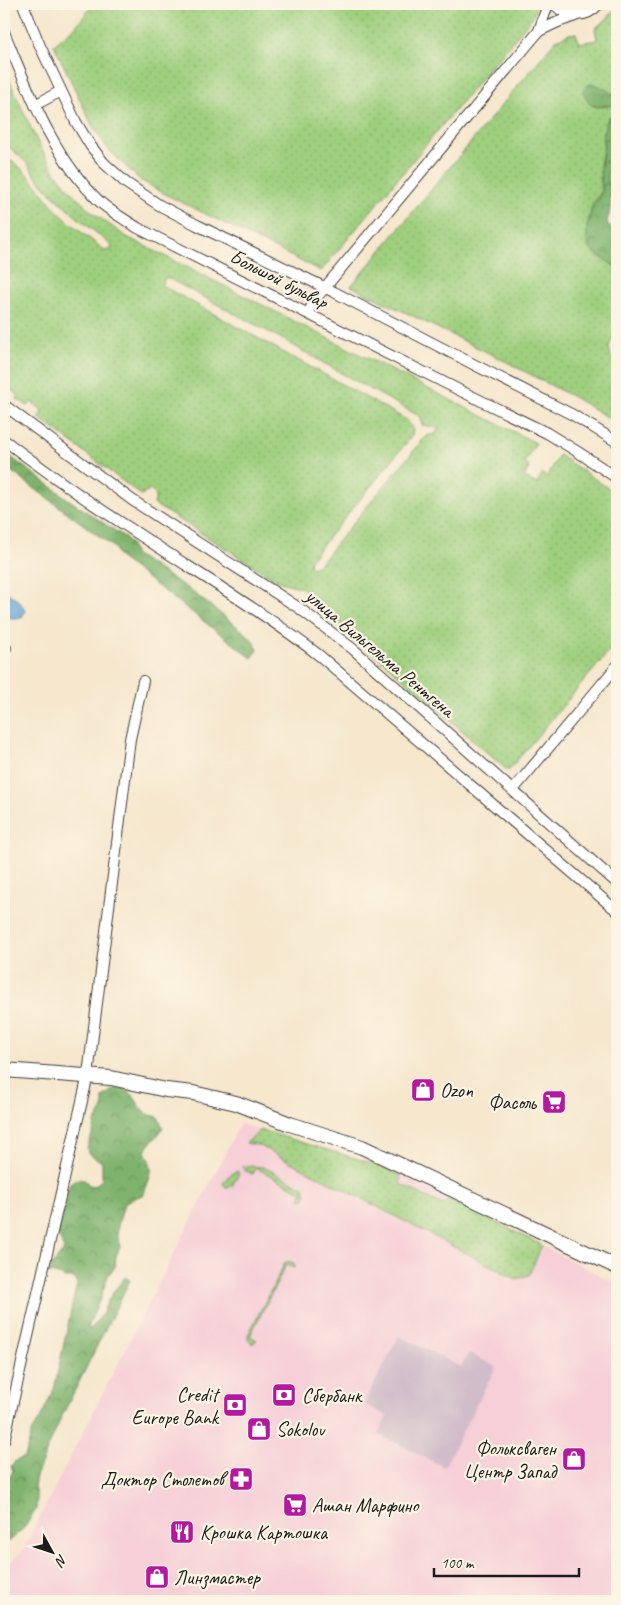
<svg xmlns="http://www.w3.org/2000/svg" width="621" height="1605" font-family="Caveat,sans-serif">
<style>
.built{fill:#f6cfd7}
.industrial{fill:#d1bdc9}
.grass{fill:url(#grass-dots);stroke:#5d764d;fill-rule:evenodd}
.forest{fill:url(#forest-crowns);stroke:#4d6744}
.water{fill:#64a6d8;stroke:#40617a}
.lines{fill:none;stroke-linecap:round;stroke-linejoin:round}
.minor-casing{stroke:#3d3a37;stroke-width:12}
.tertiary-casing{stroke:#3d3a37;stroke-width:16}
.minor{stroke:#fff;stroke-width:10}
.tertiary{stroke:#fff;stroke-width:14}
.labels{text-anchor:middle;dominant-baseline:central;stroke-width:4.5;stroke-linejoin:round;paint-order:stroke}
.street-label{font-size:20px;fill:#1c1c1c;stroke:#fcf5e5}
.poi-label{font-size:20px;fill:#1c1c1c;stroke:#fcf5e5;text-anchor:start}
</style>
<defs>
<pattern id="grass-dots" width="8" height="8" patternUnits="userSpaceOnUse" patternTransform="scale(1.25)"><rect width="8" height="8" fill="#9ecf7e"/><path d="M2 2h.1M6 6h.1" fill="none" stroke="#88b16c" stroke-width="1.8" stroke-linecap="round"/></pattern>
<pattern id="forest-crowns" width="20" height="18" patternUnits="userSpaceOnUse" patternTransform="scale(1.25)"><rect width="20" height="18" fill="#7eb26d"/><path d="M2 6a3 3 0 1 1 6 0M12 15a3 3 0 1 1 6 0" fill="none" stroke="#669059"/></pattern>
</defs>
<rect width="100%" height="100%" fill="#fcf5e5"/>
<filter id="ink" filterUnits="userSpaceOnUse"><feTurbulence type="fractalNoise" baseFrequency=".02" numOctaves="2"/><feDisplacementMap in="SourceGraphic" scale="10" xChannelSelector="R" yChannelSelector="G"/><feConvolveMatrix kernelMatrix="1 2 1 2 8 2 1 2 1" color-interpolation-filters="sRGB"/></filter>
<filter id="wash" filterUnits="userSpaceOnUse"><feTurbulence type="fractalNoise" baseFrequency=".0096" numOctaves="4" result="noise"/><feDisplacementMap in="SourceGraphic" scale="20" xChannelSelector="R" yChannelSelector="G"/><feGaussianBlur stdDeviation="1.12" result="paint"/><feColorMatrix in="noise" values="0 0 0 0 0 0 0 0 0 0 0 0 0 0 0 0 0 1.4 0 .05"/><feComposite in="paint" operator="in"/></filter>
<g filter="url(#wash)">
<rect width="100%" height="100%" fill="#f6e7cd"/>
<path class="built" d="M240,1124L382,1165L617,1284V1601H4V1570L23,1550Z"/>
<path class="industrial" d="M399,1336L461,1367L469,1353L496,1367L444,1467L378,1434L387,1416L364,1404Z"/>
<g class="grass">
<path d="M94,4H535C537,11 534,15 530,20L321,271L167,195L140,180L108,149L92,125L54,45L74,28Z"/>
<path d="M617,4V99L613,94L585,95L589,103L602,107L612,105L616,106L615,111L608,119L603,132L604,145L600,164L602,191L593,203L587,227L597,255L609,262L617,268V325L609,347L611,356L617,368V423L575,398L503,360L351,286L556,40L569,34L576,33L579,43L597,40L595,28C605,22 612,15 617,4Z"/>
<path d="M4,69L37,141L55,172L75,196L92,212L125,236L536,443L524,463L529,467L524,477L537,484L542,474L547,477L559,455L617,494V642L508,771L360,641L306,600L309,593L302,588L278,581L154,504L156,494L150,490L141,495L38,417L43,411L32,402L28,406L17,399L19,395L10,389L7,391L6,390L7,386L4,384V159C22,160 46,199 59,213C73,226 89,238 105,251L112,249L111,245L71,212L50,192L36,177L28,164L4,142ZM166,277L282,339L357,382L421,417L422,425L439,428L435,434L426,436L318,565L312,568L309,565L310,560L412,436L413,428L407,420L161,285Z"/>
<path d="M261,1130L381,1166L401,1176L400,1184L443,1205L449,1199L542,1245L529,1275L516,1279L258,1145L246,1143Z"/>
<path d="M247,1166L263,1167L304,1187L306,1195L304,1200L300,1198L303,1192L256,1168L253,1174L244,1170L243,1167Z"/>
<path d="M237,1171L239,1173L232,1186L226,1187L223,1184C226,1177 231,1174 237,1171Z"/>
<path d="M287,1261L294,1263V1268L286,1265L250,1336L257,1340L254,1343H251L248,1340V1335L285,1263Z"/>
</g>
<g class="forest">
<path d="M591,84C602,85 610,92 617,99V165L611,167C607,174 606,181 612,188C609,198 612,212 607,220L608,225L617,230V268L590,249L587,241V227L592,208L602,191L600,172L604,145L602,137L606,123L615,111L616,107C603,101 591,117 584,91L586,86Z"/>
<path d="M4,452L75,504L126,538L131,545L134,554L190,590L248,635L254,642L258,650L252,658L118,556L115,548L4,466Z"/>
<path d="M113,1089H125L134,1096L139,1106L147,1114L158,1117L163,1127C157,1140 150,1139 145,1152C156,1171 150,1175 144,1194L124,1203C120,1223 114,1225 120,1247L116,1256L115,1267L108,1275L101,1297L88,1326L90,1330L103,1313L107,1302L114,1291L125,1277L130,1280L61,1418L36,1476L34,1487L37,1498L36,1509L25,1527L4,1545V1501L7,1497L5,1486L13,1471L11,1466L15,1461L25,1457L32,1430L39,1421L54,1389L77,1283L75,1278H64L59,1275L49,1273C50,1262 60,1259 64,1249L58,1234V1227L70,1183C77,1178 84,1177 89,1185L95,1186L102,1179V1162L88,1153L87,1148L93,1132L96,1120L103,1108V1097Z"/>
</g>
<path class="water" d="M4,590L20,602L25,611L22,618H10L4,608Z"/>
</g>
<g filter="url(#ink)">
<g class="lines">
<defs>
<g id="minor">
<path d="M23,4L40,46L76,122L90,145L104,163L126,183L159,205L197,225L334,292L471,363L573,415L617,442"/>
<path d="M554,4C567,18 586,19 599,4"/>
<path d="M539,31L558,22L575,16"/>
<path d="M4,32C29,92 52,156 100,202C111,212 126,220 138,228L459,390L547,433L578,452L617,478"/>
<path d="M35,105L61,91"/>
<path d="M308,313L317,297L539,31L548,4"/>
<path d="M4,405L132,500L299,608L353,649L617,883"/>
<path d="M4,440C44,470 85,500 128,527C192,570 259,609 320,656L617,911"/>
<path d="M4,647L6,648"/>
<path d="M513,790L617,666"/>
<path d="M4,1441L88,1075L130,739L143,681"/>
</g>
<path id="tertiary" d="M4,1070L111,1078L166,1090L193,1093L236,1103L290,1124L362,1147L617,1267"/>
</defs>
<use href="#minor" class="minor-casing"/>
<use href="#tertiary" class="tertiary-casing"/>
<use href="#minor" class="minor"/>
<use href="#tertiary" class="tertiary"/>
</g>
</g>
<defs>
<symbol id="shop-square" viewBox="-11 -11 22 22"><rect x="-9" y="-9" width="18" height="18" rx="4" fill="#b5179e" stroke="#fcf5e5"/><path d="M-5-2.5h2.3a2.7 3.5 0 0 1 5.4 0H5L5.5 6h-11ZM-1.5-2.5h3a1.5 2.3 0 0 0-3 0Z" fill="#fff"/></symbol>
<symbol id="supermarket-square" viewBox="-11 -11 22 22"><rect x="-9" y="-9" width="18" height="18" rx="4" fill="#b5179e" stroke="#fcf5e5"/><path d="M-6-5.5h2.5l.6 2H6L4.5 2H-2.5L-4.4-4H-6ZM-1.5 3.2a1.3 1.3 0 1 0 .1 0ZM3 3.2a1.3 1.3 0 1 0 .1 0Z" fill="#fff"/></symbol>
<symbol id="bank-square" viewBox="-11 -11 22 22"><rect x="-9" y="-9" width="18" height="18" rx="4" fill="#b5179e" stroke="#fcf5e5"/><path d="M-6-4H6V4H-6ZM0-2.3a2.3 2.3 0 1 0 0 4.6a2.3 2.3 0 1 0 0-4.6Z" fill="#fff"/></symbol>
<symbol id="pharmacy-square" viewBox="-11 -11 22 22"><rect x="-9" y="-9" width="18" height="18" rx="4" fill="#b5179e" stroke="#fcf5e5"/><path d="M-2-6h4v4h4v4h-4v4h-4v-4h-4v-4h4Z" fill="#fff"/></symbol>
<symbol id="restaurant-square" viewBox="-11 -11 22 22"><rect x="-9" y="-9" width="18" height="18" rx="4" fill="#b5179e" stroke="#fcf5e5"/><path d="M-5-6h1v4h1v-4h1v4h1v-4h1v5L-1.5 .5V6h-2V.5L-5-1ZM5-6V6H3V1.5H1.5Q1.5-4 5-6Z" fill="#fff"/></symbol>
</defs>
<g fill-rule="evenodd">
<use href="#shop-square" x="409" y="1076" width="28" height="28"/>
<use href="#supermarket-square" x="540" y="1088" width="28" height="28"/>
<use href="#bank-square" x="270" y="1381" width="28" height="28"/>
<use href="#bank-square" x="221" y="1391" width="28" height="28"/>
<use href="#shop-square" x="245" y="1415" width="28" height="28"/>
<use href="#shop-square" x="560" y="1445" width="28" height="28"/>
<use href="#pharmacy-square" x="227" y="1465" width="28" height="28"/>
<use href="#supermarket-square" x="281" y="1491" width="28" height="28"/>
<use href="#restaurant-square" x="168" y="1518" width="28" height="28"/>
<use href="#shop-square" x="143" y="1563" width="28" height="28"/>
</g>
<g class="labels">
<g class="street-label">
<text transform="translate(279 279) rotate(27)">Большой бульвар</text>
<text transform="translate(380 653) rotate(40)">улица Вильгельма Рентгена</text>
</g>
<g class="poi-label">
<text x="440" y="1090">Ozon</text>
<text x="536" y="1102" text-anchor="end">Фасоль</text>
<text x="218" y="1394" text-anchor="end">Credit<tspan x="218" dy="23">Europe Bank</tspan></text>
<text x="302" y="1395">Сбербанк</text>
<text x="276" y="1429">Sokolov</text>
<text x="556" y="1448" text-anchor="end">Фольксваген<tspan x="556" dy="23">Центр Запад</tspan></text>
<text x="224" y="1479" text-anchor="end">Доктор Столетов</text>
<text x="312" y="1505">Ашан Марфино</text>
<text x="200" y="1532">Крошка Картошка</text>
<text x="174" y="1577">Линзмастер</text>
</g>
</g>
<rect width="621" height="1605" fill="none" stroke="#fcf5e5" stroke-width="20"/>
<g transform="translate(52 1552) rotate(130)" stroke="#fcf5e5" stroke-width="4" paint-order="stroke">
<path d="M0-4L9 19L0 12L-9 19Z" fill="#1c1c1c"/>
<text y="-8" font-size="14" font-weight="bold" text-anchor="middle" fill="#1c1c1c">N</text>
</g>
<path d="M434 1568v8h145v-8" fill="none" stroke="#1c1c1c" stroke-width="2.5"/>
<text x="441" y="1568" font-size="15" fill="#1c1c1c" stroke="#fcf5e5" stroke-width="4" paint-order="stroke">100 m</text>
</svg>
